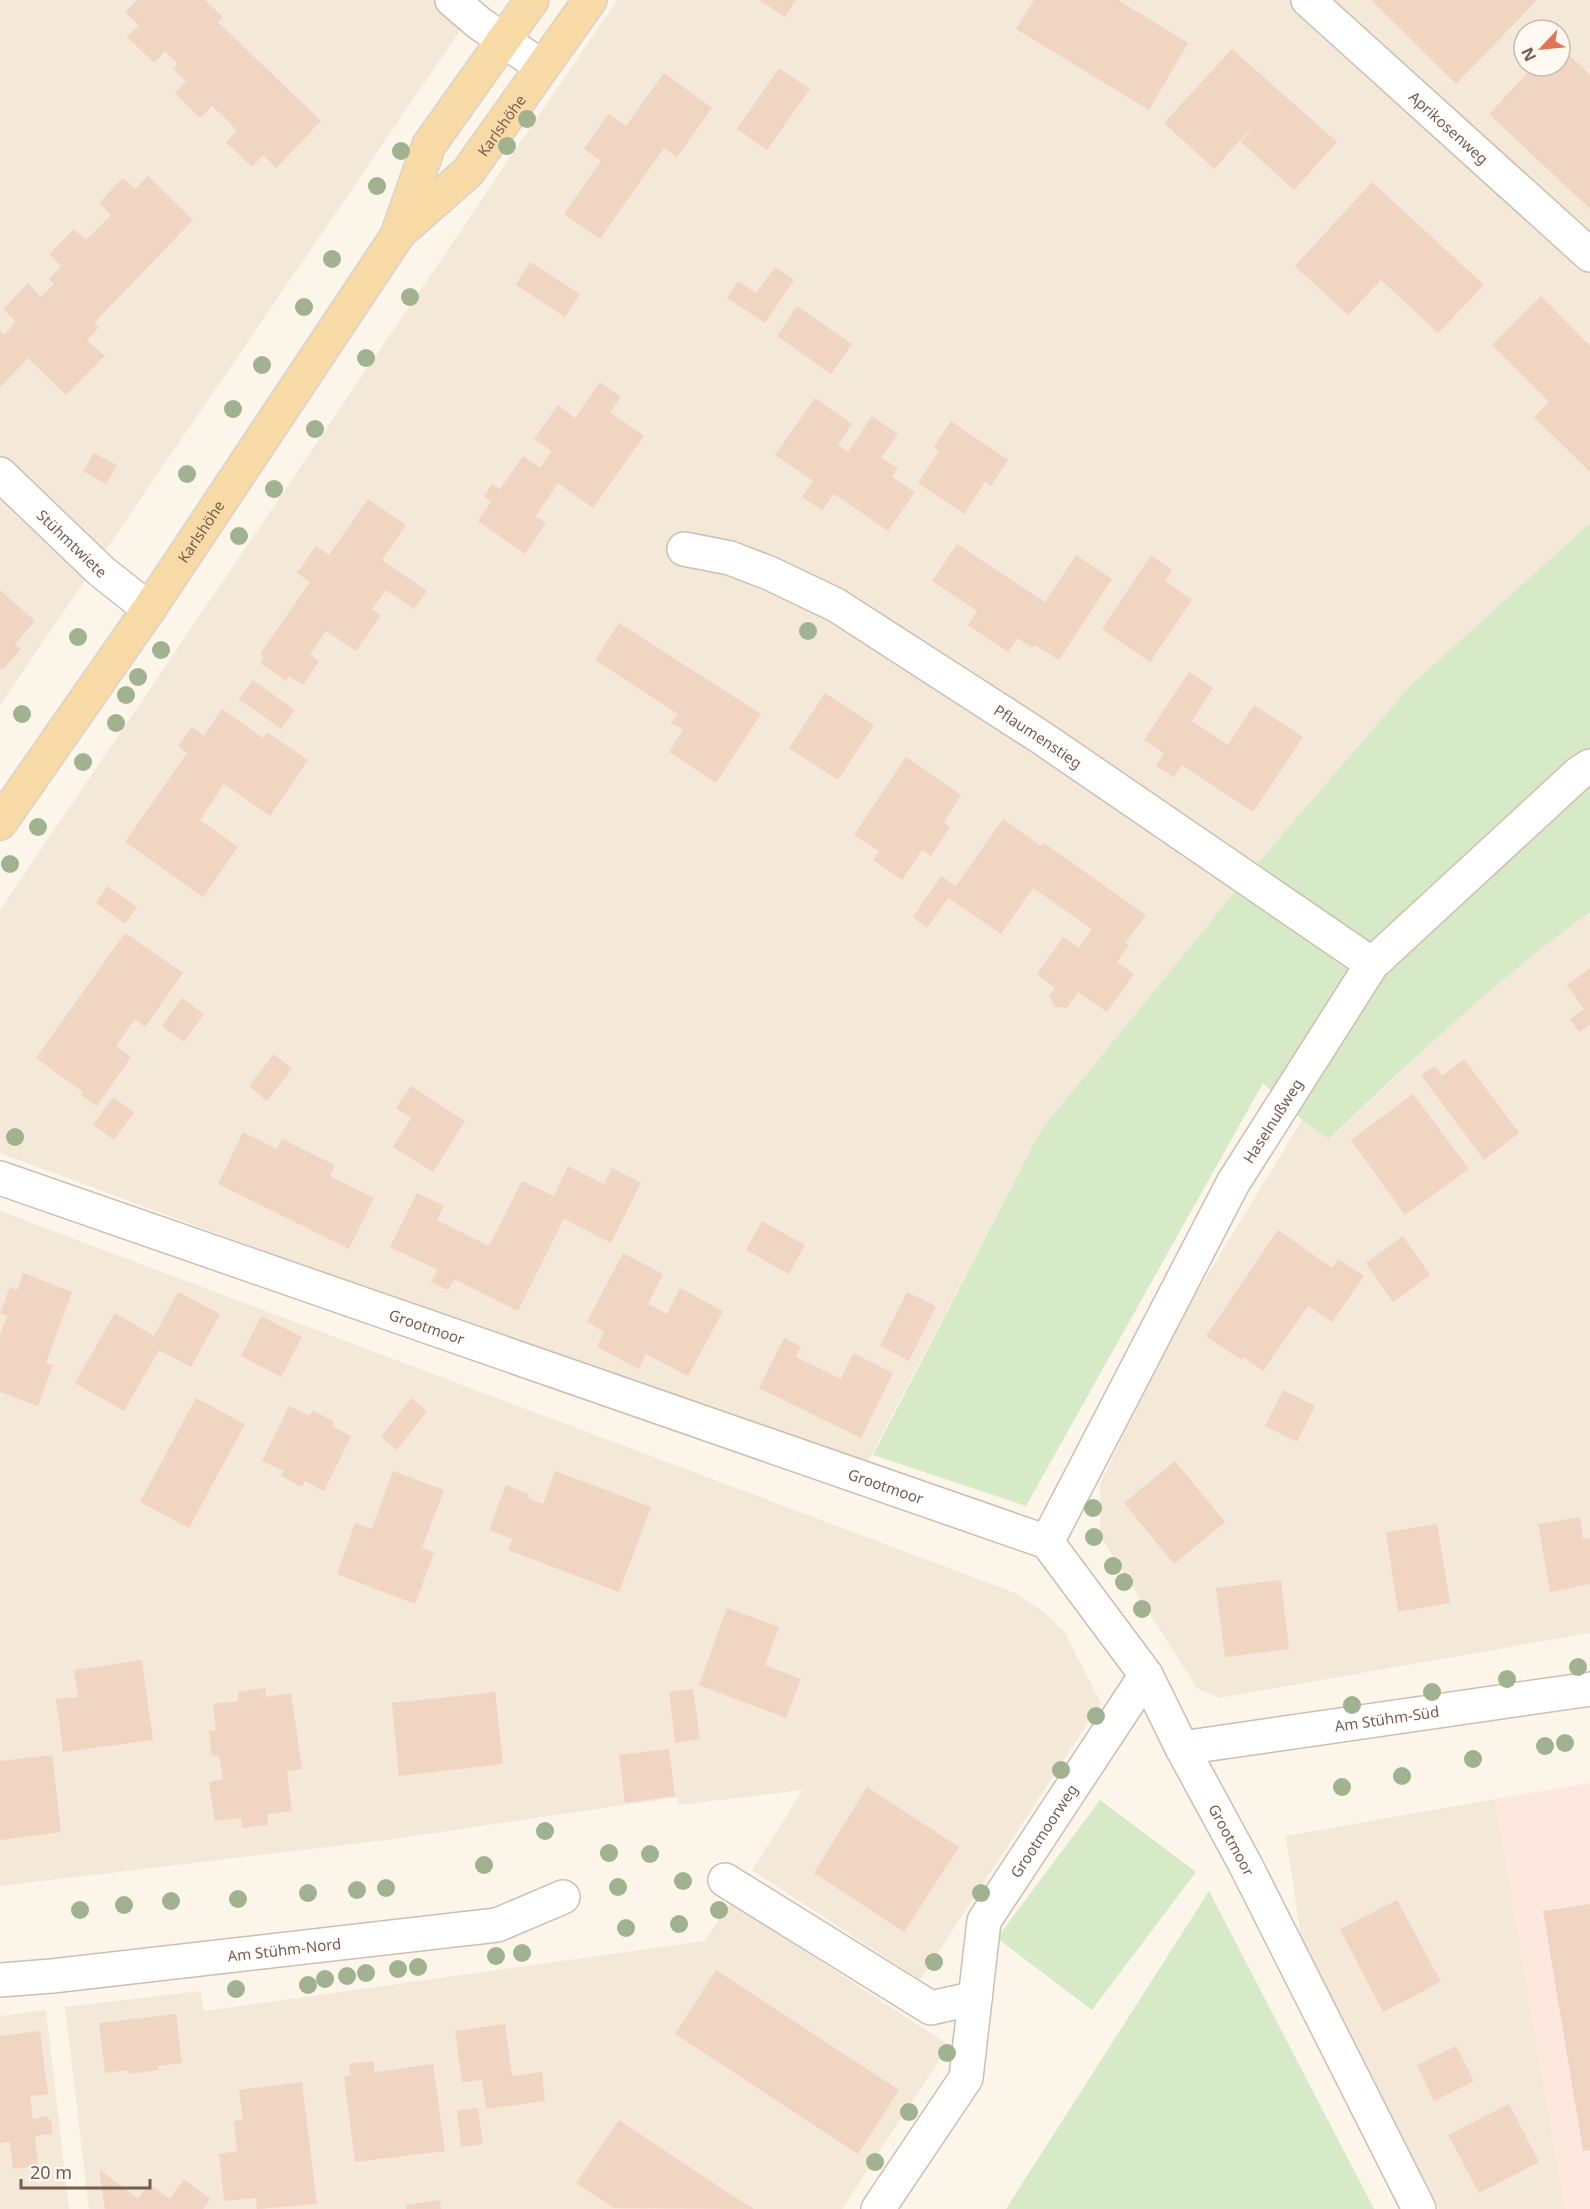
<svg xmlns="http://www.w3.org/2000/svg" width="1590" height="2209" font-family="'Noto Sans',sans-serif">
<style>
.residential{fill:#f4e8d9;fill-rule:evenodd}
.commercial{fill:#fce8df}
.green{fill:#d6eac8}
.building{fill:#f1d5c3}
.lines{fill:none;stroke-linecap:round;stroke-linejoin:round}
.minor-casing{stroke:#cebeb0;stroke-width:36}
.major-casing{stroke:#d9d2cd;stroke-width:36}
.minor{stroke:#fff;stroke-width:33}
.major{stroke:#f8daa6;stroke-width:33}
.tree{fill:#a0b28f}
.labels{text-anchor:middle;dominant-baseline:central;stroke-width:4.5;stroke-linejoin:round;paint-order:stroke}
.street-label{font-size:15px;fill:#775d4e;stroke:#fff9f1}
</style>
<rect width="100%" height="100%" fill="#fcf5ea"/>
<g class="residential">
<path d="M0,0H481L0,705Z"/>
<path d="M617,0H1590V523L1411,685L1268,851L1041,1130L862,1473L0,1153V910ZM1524,30H1560V66H1524Z"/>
<path d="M1590,912V1633L1219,1698L1197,1688L1100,1536V1484L1177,1325L1302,1120L1330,1139L1450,1025L1542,946Z"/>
<path d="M0,1211L1015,1593L1041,1610L1064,1631L1101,1703L920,1980L752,1870L803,1790L679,1805L678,1797L386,1840L0,1886Z"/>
<path d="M1495,1799L1565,2209H1439L1303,1952L1286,1836Z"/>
<path d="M731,1903L949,2045L842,2209H89L65,2007L201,1991L204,2011L704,1941Z"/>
<path d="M46,2010L69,2209H0V2016Z"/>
</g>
<path class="commercial" d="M1590,1783V2209H1565L1495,1799Z"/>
<g class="green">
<path d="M1590,523V912C1496,979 1413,1059 1329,1139L1302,1120L1263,1083L1026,1506L873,1455L1041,1130L1268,851L1411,685Z"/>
<path d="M1100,1800L1196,1872L1092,2010L997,1938Z"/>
<path d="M1209,1891L1374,2209H1006Z"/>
</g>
<g class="building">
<path d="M137,0H205L223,17L218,22L321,121L276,168L263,155L252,167L226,142L237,131L225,118L212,106L200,118L175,93L186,81L173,69L178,64L165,51L154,63L127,37L139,25L125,13Z"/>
<path d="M759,0H796L785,17Z"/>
<path d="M1034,0H1118L1188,43L1149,110L1016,29Z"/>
<path d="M1371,0H1537L1456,84Z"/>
<path d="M1560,46L1590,75V209L1489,114L1534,66H1560Z"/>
<path d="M1232,49L1337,142L1294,190L1241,142L1257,122L1214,169L1164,123Z"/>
<path d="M779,68L810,89L767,150L737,129Z"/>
<path d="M664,73L712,108L677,157L664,148L600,239L564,214L601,161L584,149L608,114L626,126Z"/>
<path d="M148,176L193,220L94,323L99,327L87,340L105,356L66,395L28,358L0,387V331L4,335L16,322L3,309L28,283L41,297L54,284L49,279L61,266L49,254L74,229L86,240L111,215L99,203L123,178L135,189Z"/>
<path d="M1372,182L1484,285L1438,333L1381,280L1348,315L1295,266Z"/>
<path d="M530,262L580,294L565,317L516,285Z"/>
<path d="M775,267L794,280L765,323L727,298L738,281L756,293Z"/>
<path d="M1541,296L1590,346V472L1534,417L1549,402L1492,345Z"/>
<path d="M797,306L852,344L831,374L777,336Z"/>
<path d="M600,382L621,397L610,412L644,436L593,508L558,483L536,516L546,523L525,554L478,521L491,502L484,496L492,484L500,489L523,456L540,468L552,451L534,439L558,405L575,418Z"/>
<path d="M815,398L852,424L838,445L848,452L872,416L898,434L881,458L898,468L892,477L915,492L888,531L834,494L822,510L802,497L813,481L775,455Z"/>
<path d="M951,421L1008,460L991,486L985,482L964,514L918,483L939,451L934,447Z"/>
<path d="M94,453L117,465L106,484L83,471Z"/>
<path d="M368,499L406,525L382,560L427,591L414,609L386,590L372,609L381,615L356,651L326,631L310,654L319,661L303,685L289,676L286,681L260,663L264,657L260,654L310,582L297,573L316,546L329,555Z"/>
<path d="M957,544L1045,602L1076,555L1112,579L1059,660L1035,645L1032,648L1018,638L1008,652L968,625L977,611L932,581Z"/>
<path d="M1151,555L1172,570L1165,581L1192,600L1150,662L1102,629Z"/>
<path d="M0,590L35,621L15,644L21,649L2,670L0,668Z"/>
<path d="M619,623L761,714L716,783L669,752L683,730L671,723L678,714L595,660Z"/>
<path d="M1189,672L1213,688L1192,721L1228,745L1254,705L1303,737L1253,812L1182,765L1174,777L1156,766L1164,753L1144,740Z"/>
<path d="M253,680L295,710L281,729L239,699Z"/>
<path d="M825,693L874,725L838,780L789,748Z"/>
<path d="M222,709L263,738L267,732L308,760L270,816L224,784L200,820L238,847L203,897L125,842L187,753L178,746L192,727L204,736Z"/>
<path d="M906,757L961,795L944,822L950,827L931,856L922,850L902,880L873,860L879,851L854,835Z"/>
<path d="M1003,819L1041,846L1044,843L1146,915L1125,943L1129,945L1117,962L1134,974L1107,1012L1078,992L1067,1008L1055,1007L1049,996L1055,988L1037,974L1063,937L1079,948L1092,929L1033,888L1001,934L948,898L927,928L913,917L941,876L956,886Z"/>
<path d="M107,886L137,907L125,924L96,903Z"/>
<path d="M125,933L183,973L145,1027L135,1019L116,1046L131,1057L97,1106L81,1095L83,1092L36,1058Z"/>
<path d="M1590,968V1024L1579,1032L1570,1019L1584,1009L1567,985Z"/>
<path d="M182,998L204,1014L184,1042L162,1026Z"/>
<path d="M274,1054L292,1069L267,1101L249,1086Z"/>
<path d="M1464,1059L1519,1133L1484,1160L1421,1075L1435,1066L1442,1076Z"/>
<path d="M411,1086L465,1121L433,1172L393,1147L411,1118L396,1108Z"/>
<path d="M1413,1094L1469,1169L1405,1215L1351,1140Z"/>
<path d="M113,1097L134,1112L114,1140L93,1125Z"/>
<path d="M243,1132L277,1149L282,1139L335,1165L330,1176L374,1198L349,1249L218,1184Z"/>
<path d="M568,1166L604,1184L612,1168L641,1183L611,1243L564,1219L518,1311L454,1279L448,1290L431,1282L438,1270L390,1247L417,1193L444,1206L437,1220L489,1246L522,1181L554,1196Z"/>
<path d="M762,1221L805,1245L789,1274L746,1250Z"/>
<path d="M1278,1230L1332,1268L1338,1259L1364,1276L1332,1322L1308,1306L1263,1371L1243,1357L1241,1360L1206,1336Z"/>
<path d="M1403,1236L1430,1275L1393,1302L1366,1263Z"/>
<path d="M623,1253L663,1274L648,1304L667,1314L680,1288L723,1311L688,1376L646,1354L639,1369L597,1347L604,1332L587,1322Z"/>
<path d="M23,1273L72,1292L46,1363L53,1365L38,1406L0,1392V1335L7,1316L0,1313L10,1287L17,1290Z"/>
<path d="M178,1292L220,1314L191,1367L159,1350L124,1411L75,1383L115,1313L154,1336Z"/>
<path d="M907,1292L936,1306L909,1361L880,1346Z"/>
<path d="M261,1316L302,1337L281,1377L241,1356Z"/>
<path d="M784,1338L801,1346L796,1357L841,1379L853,1353L893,1373L861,1438L759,1388Z"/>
<path d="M1283,1390L1315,1406L1297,1442L1265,1426Z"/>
<path d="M196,1398L245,1424L189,1528L140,1502Z"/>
<path d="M411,1398L427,1411L397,1450L381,1437Z"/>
<path d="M289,1406L310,1416L313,1411L334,1421L332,1426L351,1436L324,1491L305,1481L302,1487L281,1476L284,1471L262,1461Z"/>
<path d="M1175,1461L1225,1522L1174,1564L1124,1503Z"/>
<path d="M393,1471L444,1490L422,1548L434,1553L415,1604L337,1574L355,1523L372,1529Z"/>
<path d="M555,1471L651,1507L619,1592L508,1550L512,1539L489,1530L506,1485L529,1494L528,1498L543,1504Z"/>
<path d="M1580,1517L1583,1539L1590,1538V1584L1550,1592L1538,1524Z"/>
<path d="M1437,1524L1450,1603L1398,1612L1386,1532Z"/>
<path d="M1281,1580L1289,1649L1225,1657L1216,1588Z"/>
<path d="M727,1608L779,1627L765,1665L801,1679L786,1718L699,1685Z"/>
<path d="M142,1660L153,1740L63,1752L56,1699L78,1697L74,1670Z"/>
<path d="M265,1688L266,1697L291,1693L302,1769L287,1771L292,1811L267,1814L268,1825L242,1828L241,1818L215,1821L209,1782L223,1779L219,1755L212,1756L209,1731L216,1730L213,1704L238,1701V1692Z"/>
<path d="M693,1689L700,1739L675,1743L669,1692Z"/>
<path d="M495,1692L503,1764L399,1776L392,1703Z"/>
<path d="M669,1749L675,1796L625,1803L619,1755Z"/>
<path d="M52,1755L61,1832L0,1840V1761Z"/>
<path d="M867,1787L959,1847L904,1932L814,1873Z"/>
<path d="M1397,1900L1441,1982L1383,2012L1340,1929Z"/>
<path d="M1590,1904V2150L1583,2151L1543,1911Z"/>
<path d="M716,1970L899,2090L858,2154L675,2034Z"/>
<path d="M176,2014L182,2063L158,2066L159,2070L129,2074V2070L105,2073L99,2023Z"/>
<path d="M505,2024L512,2076L542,2072L545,2101L486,2109L482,2080L462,2082L455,2031Z"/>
<path d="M40,2031L48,2094L30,2096L33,2119L47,2116L52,2123V2134L35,2136L38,2166L13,2169L10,2142L0,2143V2036Z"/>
<path d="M1456,2046L1474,2081L1434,2101L1417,2065Z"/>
<path d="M373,2061L375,2072L433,2064L445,2151L355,2162L344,2076L351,2075L349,2064Z"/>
<path d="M302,2082L317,2204L257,2209L256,2198L224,2201L219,2154L237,2151L234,2121L243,2120L239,2090Z"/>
<path d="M1509,2104L1539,2162L1479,2193L1448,2135Z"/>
<path d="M478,2108L483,2144L461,2147L457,2110Z"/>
<path d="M619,2120L727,2192L754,2209L614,2208L576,2183Z"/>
<path d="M99,2169L138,2199L149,2184L170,2199L184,2179L210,2199L203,2209H105Z"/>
<path d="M440,2200L441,2209H406V2205Z"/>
</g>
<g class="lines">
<defs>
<g id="minor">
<path d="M452,0L479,23L542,67"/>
<path id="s1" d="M1308,0L1590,255"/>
<path id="s2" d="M0,474L101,571L149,609"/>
<path id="s3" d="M684,549L730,558L769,573L836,605L1042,738L1372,964"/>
<path id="s4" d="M0,1178L1047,1542L1146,1675L1182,1748L1245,1864L1419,2209"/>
<path id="s5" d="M1047,1542L1233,1183L1372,964L1579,773L1590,766"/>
<path id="s6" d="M1182,1748L1590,1689"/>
<path d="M725,1880L931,2008L975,1998"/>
<path id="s7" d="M0,1980L52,1976L497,1925L563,1897"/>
<path id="s8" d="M878,2209L966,2078L984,1921L1146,1675"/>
</g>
<g id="major">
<path id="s9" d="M400,232L468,172L590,0"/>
<path id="s10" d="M0,823L149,609L397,236L429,145L532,0"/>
</g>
</defs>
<use href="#minor" class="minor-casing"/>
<use href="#major" class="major-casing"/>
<use href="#minor" class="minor"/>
<use href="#major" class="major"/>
</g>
<g class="tree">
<circle cx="527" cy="119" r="9"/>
<circle cx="507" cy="146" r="9"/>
<circle cx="401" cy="151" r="9"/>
<circle cx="377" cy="186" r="9"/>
<circle cx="332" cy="259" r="9"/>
<circle cx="410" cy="297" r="9"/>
<circle cx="304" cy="307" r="9"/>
<circle cx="366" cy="358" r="9"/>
<circle cx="262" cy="365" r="9"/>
<circle cx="233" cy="409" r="9"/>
<circle cx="315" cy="429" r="9"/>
<circle cx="187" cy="474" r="9"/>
<circle cx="274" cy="489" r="9"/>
<circle cx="239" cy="536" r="9"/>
<circle cx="808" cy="631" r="9"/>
<circle cx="78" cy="637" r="9"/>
<circle cx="161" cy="650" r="9"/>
<circle cx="138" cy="677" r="9"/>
<circle cx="126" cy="695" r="9"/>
<circle cx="22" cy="714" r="9"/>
<circle cx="116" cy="723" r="9"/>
<circle cx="83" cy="762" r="9"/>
<circle cx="38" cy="827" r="9"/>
<circle cx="10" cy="864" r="9"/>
<circle cx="15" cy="1137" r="9"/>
<circle cx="1093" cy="1508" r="9"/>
<circle cx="1094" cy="1537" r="9"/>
<circle cx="1113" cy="1566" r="9"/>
<circle cx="1124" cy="1582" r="9"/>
<circle cx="1142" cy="1609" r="9"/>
<circle cx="1578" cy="1667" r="9"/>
<circle cx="1507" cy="1679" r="9"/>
<circle cx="1432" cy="1692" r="9"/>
<circle cx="1352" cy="1705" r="9"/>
<circle cx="1096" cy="1716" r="9"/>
<circle cx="1565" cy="1743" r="9"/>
<circle cx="1545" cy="1746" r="9"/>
<circle cx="1473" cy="1759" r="9"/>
<circle cx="1061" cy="1770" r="9"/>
<circle cx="1402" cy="1776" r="9"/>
<circle cx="1342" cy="1787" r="9"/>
<circle cx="545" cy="1831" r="9"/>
<circle cx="609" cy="1853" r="9"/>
<circle cx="650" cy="1854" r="9"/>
<circle cx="484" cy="1865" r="9"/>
<circle cx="683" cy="1881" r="9"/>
<circle cx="618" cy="1887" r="9"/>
<circle cx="386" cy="1888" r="9"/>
<circle cx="357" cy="1890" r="9"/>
<circle cx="308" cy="1893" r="9"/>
<circle cx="981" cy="1893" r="9"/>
<circle cx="238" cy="1899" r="9"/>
<circle cx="171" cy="1901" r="9"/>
<circle cx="124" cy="1905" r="9"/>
<circle cx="80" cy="1910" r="9"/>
<circle cx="719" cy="1910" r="9"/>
<circle cx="679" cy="1924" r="9"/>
<circle cx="626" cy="1928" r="9"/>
<circle cx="522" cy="1953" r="9"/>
<circle cx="496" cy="1956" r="9"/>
<circle cx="934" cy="1962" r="9"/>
<circle cx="418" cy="1967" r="9"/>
<circle cx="398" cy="1969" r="9"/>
<circle cx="366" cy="1973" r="9"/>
<circle cx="347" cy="1976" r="9"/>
<circle cx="325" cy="1979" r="9"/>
<circle cx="308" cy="1985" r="9"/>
<circle cx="236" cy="1989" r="9"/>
<circle cx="947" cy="2053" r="9"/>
<circle cx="909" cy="2112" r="9"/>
<circle cx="875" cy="2162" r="9"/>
</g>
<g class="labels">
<g class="street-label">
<text stroke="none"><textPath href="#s9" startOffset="148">Karlshöhe</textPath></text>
<text stroke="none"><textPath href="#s1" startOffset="190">Aprikosenweg</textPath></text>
<text stroke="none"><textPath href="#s10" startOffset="354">Karlshöhe</textPath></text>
<text stroke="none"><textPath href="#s2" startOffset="100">Stühmtwiete</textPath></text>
<text stroke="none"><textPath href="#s3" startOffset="404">Pflaumenstieg</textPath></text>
<text stroke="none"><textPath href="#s5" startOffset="478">Haselnußweg</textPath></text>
<text stroke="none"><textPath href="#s4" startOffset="452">Grootmoor</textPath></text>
<text stroke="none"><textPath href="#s4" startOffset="938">Grootmoor</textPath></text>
<text stroke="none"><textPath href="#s6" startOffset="207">Am Stühm-Süd</textPath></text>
<text stroke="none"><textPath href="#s8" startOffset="424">Grootmoorweg</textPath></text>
<text stroke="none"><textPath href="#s4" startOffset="1460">Grootmoor</textPath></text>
<text stroke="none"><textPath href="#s7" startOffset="286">Am Stühm-Nord</textPath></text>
</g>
</g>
<g transform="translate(1542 48) rotate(244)"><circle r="28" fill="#fff9f1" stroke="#c9bbb0" stroke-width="1.5"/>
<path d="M0-4.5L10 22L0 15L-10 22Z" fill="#e27554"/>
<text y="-9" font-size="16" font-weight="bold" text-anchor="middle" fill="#775d4e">N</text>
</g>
<path d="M21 2179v9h129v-9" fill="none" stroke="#775d4e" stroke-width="3"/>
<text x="30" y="2179" font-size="18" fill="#775d4e" stroke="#fff9f1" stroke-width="4.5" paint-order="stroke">20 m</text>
</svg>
